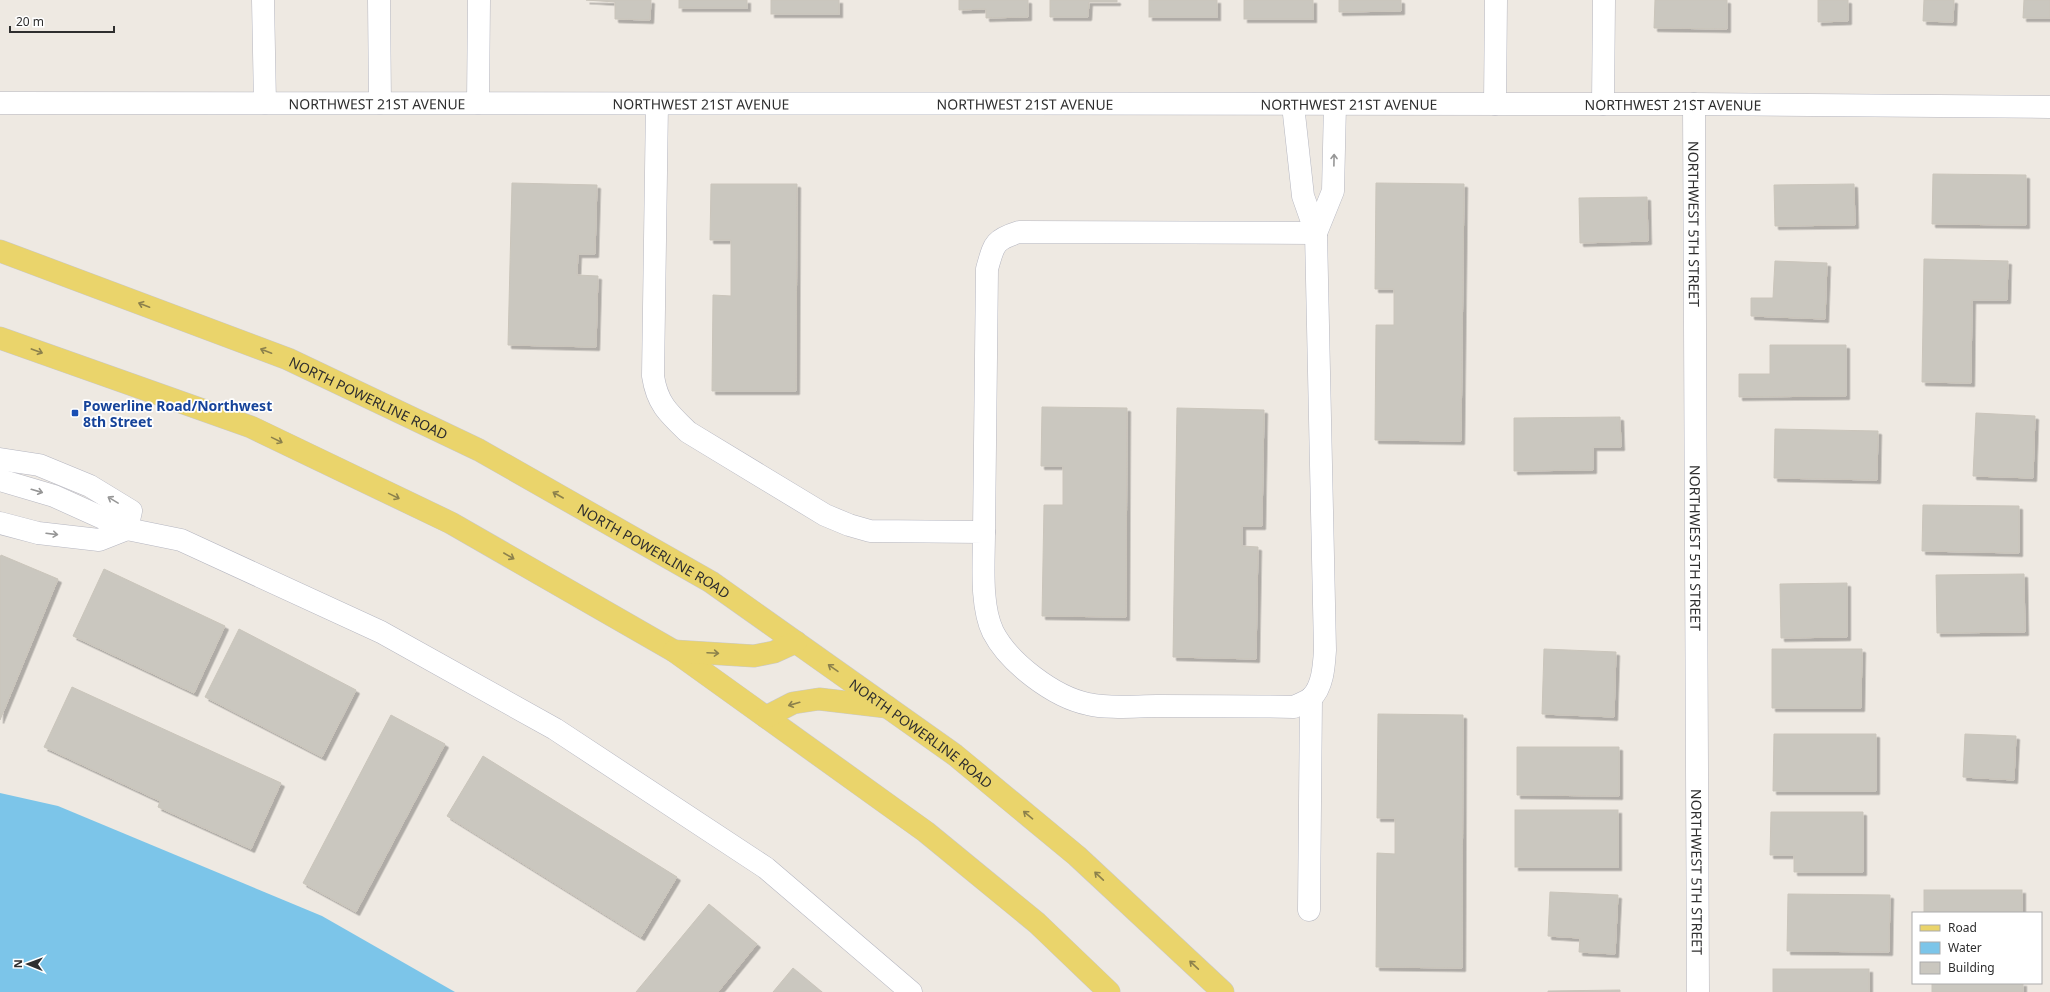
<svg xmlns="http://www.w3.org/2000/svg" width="2050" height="992" font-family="'Noto Sans',sans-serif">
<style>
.water{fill:#7cc5e9}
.building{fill:#cac7bf;stroke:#cac5bb;filter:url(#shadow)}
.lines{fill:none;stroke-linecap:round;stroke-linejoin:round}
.minor-casing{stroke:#b5b6c0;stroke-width:23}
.major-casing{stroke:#c9c9c9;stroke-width:23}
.minor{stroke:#fff;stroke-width:22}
.major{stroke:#ead46b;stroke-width:22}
.oneway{stroke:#969696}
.oneway2{stroke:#8c814c}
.transit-dot{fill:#1a4fb4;stroke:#fff;stroke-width:1.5}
.labels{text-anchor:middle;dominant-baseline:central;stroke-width:3.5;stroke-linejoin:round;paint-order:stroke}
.street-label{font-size:14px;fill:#2e2e2e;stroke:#fff}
.transit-label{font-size:14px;font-weight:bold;fill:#164399;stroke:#fff;text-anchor:start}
</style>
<defs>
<filter id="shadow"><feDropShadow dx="3.5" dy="3.5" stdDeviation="0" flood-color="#0004"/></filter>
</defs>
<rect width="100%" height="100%" fill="#eee9e2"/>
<path class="water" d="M0,793L58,806L322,916L455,992H0Z"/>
<g class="building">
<path d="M586,0H651L650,20L615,19V2Z"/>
<rect x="679" y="0" width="68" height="8"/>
<rect x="771" y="0" width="68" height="14"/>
<path d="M959,0H1028V17L986,18V9L959,10Z"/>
<path d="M1050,0H1117V2H1089L1088,17H1050Z"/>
<rect x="1149" y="0" width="68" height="17"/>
<rect x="1244" y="0" width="69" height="19"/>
<path d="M1339,0H1401V11L1339,12Z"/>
<path d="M1655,0H1727V29L1654,28Z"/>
<path d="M1818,0H1848V21L1818,22Z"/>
<path d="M1924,0H1954L1953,22L1923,21Z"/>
<path d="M2024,0H2050V18H2023Z"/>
<path d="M1933,174L2026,175V225L1932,224Z"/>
<path d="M512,183L597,185L595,254H578L577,275L598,276L596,347L508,345Z"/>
<path d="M1376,183L1464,184L1461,441L1375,440L1376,325H1394V289H1375Z"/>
<path d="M711,184H797L796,391H712L713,295L731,296V240H710Z"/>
<path d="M1854,184L1855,225L1775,226L1774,185Z"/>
<path d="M1647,197L1648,241L1580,243L1579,198Z"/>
<path d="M1924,259L2008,261L2007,300H1972L1971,383L1922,382Z"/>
<path d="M1775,261L1827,263L1825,319L1751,316V298H1773Z"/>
<path d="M1770,345H1846V396L1739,397V374H1770Z"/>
<path d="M1042,407L1127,408L1126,617L1042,616L1044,505H1063V466H1041Z"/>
<path d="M1177,408L1264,410L1262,526H1242V546L1258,547L1256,659L1173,657Z"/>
<path d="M1976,413L2035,416L2033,478L1973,476Z"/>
<path d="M1620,417L1621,447H1593V470L1514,471V418Z"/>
<path d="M1775,429L1878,431L1877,480L1774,478Z"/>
<path d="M1923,505L2019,506V553L1922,551Z"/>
<path d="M1,555L58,579L0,720V558Z"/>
<path d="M104,569L225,626L194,693L73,636Z"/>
<path d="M2024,574L2025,632L1937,633L1936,575Z"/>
<path d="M1847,583V637L1781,638L1780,584Z"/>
<path d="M239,629L356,690L322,757L205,697Z"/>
<path d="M1544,649L1616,652L1614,717L1542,714Z"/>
<path d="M1772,649H1862L1861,708H1772Z"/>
<path d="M72,687L281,783L251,849L158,807L160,801L44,747Z"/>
<path d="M1378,714L1463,715L1462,968L1376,967L1377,853L1395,854V818H1377Z"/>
<path d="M391,715L445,744L356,912L303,883Z"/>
<path d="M1774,734H1876V791H1773Z"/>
<path d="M1965,734L2016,736L2014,780L1963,777Z"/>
<path d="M1517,747H1619V796L1517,795Z"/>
<path d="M483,756L677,877L641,937L447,816Z"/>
<rect x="1515" y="810" width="103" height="57"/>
<path d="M1771,812H1863V872H1794V855H1770Z"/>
<rect x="1924" y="890" width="98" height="23"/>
<path d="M1550,892L1618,895L1615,954L1579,952L1580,938L1548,936Z"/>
<path d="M1788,894L1890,895L1889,952L1787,951Z"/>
<path d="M709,904L757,944L718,992H636Z"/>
<path d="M793,968L822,992H773Z"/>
<rect x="1773" y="969" width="96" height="23"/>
<rect x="1932" y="983" width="91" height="9"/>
<path d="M1620,990V992H1548V991Z"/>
</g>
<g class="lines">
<defs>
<g id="minor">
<path d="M263,0L265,103"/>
<path d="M379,0L380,103"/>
<path id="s1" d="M0,103L1694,104L2050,107"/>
<path d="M478,103L479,0"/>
<path d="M657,104L653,376C657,403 668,413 688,432L825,515L849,525L870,531L984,532C984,562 980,605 993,632C1009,663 1054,697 1088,704C1108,709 1136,706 1157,706C1203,706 1249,706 1294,707C1299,704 1307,702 1311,698C1323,687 1324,665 1325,650L1316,233L1303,196L1293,105"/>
<path d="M1495,104L1496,0"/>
<path d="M1603,104L1604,0"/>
<path id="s2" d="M1694,104L1698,992"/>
<path d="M1316,233L1333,191L1335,105"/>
<path d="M0,459L39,465L90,486L131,511L127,529"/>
<path d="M0,480L54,496L127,529L181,540L381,632L555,729L766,868L911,992"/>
<path d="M0,523L38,533L99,540L127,529"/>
<path d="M984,532L987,269C994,245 993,240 1019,232L1316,233"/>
<path d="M1309,910L1311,698"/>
</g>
<g id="major">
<path id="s3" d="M0,251L288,359L479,450L711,582L955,755L1077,856L1223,992"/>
<path d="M0,338L251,427L451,523L674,651L926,832L1037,923L1109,992"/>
<path d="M674,651L754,656L774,652L796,642"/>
<path d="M766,717L793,703L819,699L887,707"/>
</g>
</defs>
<use href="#minor" class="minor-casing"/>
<use href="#major" class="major-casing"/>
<use href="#minor" class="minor"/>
<use href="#major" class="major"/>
</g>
<defs><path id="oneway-shaft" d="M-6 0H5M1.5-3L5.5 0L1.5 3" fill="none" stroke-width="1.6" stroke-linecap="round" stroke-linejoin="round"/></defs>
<g class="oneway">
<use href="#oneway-shaft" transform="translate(1334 160) rotate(-89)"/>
<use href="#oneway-shaft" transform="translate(37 491) rotate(16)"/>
<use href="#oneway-shaft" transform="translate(113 500) rotate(-149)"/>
<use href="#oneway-shaft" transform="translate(52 534) rotate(7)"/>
</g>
<g class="oneway2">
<use href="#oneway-shaft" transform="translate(144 305) rotate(-159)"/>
<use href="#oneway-shaft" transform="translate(37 351) rotate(20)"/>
<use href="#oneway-shaft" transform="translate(266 351) rotate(-159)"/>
<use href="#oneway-shaft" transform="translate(277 440) rotate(26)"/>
<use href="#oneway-shaft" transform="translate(558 495) rotate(-150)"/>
<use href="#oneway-shaft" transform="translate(394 496) rotate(26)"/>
<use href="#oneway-shaft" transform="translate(509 556) rotate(30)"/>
<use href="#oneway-shaft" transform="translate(713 653) rotate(3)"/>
<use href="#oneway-shaft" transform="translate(833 668) rotate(-145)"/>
<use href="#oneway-shaft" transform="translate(794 704) rotate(164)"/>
<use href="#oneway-shaft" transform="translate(1028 815) rotate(-140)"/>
<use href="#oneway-shaft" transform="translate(1099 876) rotate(-137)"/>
<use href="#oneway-shaft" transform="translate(1194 965) rotate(-137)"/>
</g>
<rect class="transit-dot" x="71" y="409" width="8" height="8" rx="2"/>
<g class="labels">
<g class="street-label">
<text stroke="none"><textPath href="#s1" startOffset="377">NORTHWEST 21ST AVENUE</textPath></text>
<text stroke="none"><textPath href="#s1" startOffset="701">NORTHWEST 21ST AVENUE</textPath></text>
<text stroke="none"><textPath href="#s1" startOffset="1025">NORTHWEST 21ST AVENUE</textPath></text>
<text stroke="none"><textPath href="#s1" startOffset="1673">NORTHWEST 21ST AVENUE</textPath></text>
<text stroke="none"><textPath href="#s1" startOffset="1349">NORTHWEST 21ST AVENUE</textPath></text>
<text stroke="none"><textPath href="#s2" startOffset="120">NORTHWEST 5TH STREET</textPath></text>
<text stroke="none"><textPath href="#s3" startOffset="397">NORTH POWERLINE ROAD</textPath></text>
<text stroke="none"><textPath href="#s2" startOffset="444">NORTHWEST 5TH STREET</textPath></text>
<text stroke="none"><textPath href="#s3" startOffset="721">NORTH POWERLINE ROAD</textPath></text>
<text stroke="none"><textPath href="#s3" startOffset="1045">NORTH POWERLINE ROAD</textPath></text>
<text stroke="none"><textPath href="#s2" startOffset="768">NORTHWEST 5TH STREET</textPath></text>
</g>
<g class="transit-label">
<text x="83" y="405">Powerline Road/Northwest<tspan x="83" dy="16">8th Street</tspan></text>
</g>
</g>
<rect x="1912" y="912" width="130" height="72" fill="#ffffff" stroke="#ababab"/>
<rect x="1920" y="925" width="20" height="6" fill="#ead46b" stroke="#ababab"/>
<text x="1948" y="932" font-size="12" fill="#2e2e2e">Road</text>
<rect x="1920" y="942" width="20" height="12" fill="#7cc5e9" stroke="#ababab"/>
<text x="1948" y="952" font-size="12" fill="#2e2e2e">Water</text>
<rect x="1920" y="962" width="20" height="12" fill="#cac7bf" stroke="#ababab"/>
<text x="1948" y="972" font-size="12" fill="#2e2e2e">Building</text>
<g transform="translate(28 964) rotate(271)" stroke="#ffffff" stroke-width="3" paint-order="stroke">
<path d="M0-3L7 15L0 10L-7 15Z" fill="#2e2e2e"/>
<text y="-6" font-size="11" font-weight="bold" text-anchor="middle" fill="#2e2e2e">N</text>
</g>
<path d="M10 26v6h104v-6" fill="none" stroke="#2e2e2e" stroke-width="2"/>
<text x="16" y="26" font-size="12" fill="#2e2e2e" stroke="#ffffff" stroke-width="3" paint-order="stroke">20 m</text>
</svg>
